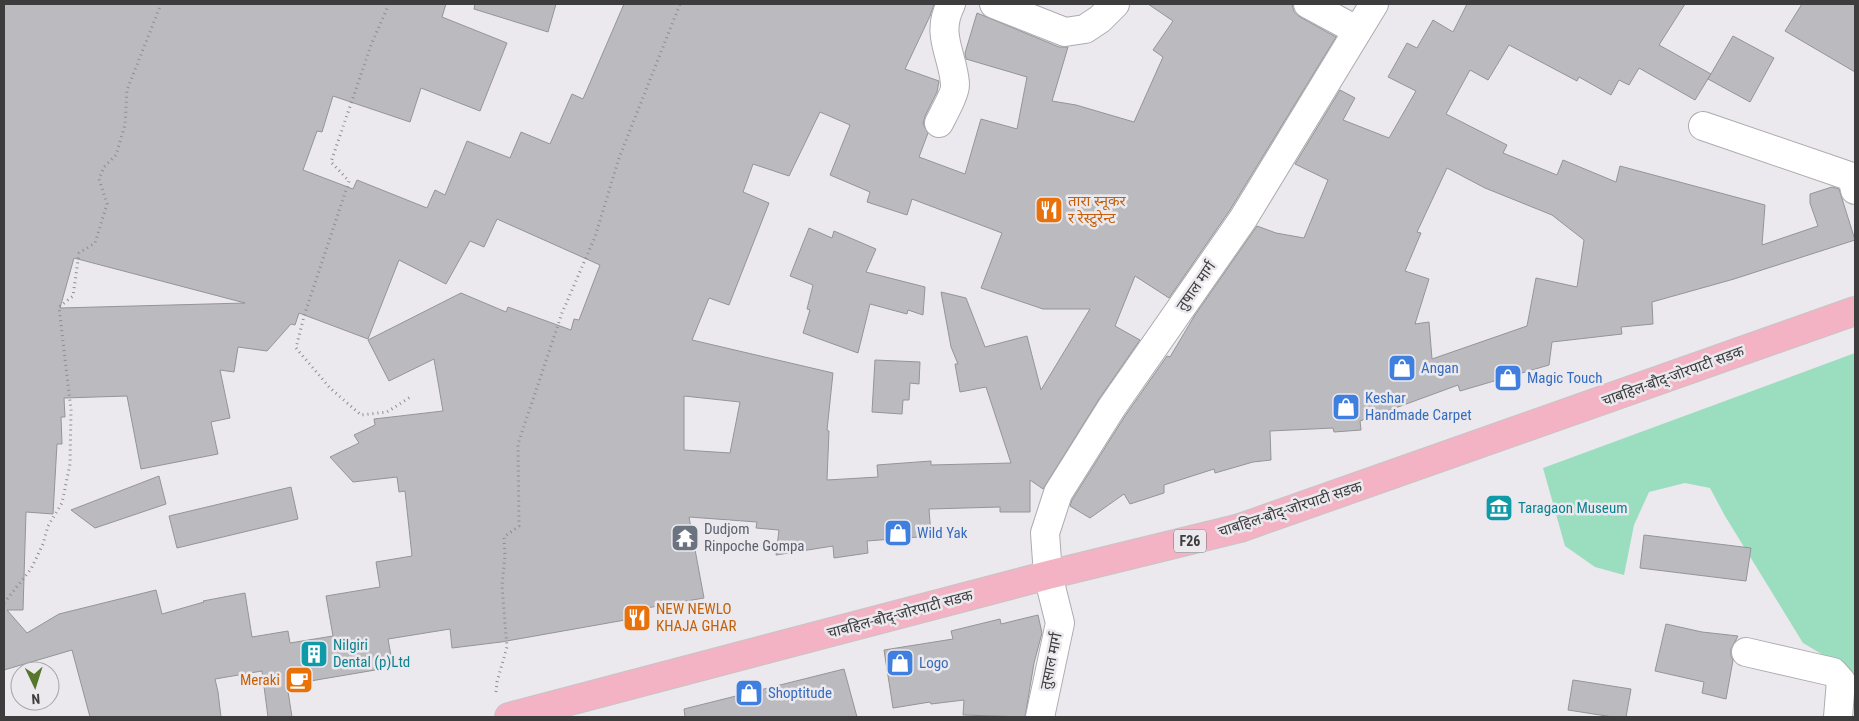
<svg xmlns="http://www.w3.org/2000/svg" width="1859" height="721" font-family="'Roboto Condensed','Noto Sans Devanagari',sans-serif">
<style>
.green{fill:#9bddbf}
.building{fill:#bbbabe;stroke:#959498;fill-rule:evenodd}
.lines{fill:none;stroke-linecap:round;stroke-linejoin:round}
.minor-casing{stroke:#adabb0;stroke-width:30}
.major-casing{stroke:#c5c5c5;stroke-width:30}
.path{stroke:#8e8d8f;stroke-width:3;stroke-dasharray:1 4;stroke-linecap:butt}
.minor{stroke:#fff;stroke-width:28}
.major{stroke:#f4b3c4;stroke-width:28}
.labels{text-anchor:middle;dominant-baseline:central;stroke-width:5;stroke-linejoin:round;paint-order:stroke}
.shield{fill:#ebe9ee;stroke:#717173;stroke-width:1}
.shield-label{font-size:14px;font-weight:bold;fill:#3d3d3e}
.food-label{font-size:15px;fill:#c56008;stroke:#ebe9ee;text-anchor:start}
.street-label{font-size:15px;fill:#3d3d3e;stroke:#ebe9ee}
.shop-label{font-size:15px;fill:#366cbe;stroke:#ebe9ee;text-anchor:start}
.culture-label{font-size:15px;fill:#0d838f;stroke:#ebe9ee;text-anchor:start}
.worship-label{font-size:15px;fill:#5b616d;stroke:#ebe9ee;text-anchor:start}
</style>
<rect width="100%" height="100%" fill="#ebe9ee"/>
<path class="green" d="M1855,353V677L1850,671L1803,643L1725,516L1710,488L1685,483L1649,492L1634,525L1624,575L1595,567L1565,546L1543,468Z"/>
<g class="building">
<path d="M4,4H446L442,17L507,43L480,111L421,88L410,122L333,96L322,132L317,131L303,170L353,189L357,180L427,208L435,190L445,195L467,141L510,158L521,132L550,144L572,94L583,99L624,4H934L930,16L905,69L939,81L937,92L925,116L923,124L928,133L919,157L965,174L981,119L1017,129L1027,77L966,59L965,53L977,13L1059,47H1068L1052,101L1076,105L1134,122L1163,57L1153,50L1173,21L1148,4H1292L1294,12L1300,17L1336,37L1230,210L1169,298L1135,276L1115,326L1140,340L1099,399L1043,489L1030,480V512H1000V507L929,509L931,536L867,541L868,553L834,558L833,546L776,555L779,530L756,528L757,522L689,517L704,598L641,609L642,617L501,642L452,648L450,629L388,639L393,667L287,685L292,717H268L262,671L215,679L218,692L221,717H90L72,650L4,670ZM820,112L850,125L830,175L870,192L867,202L907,215L912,199L1002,233L981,288L1043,309H1090L1041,390L1027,336L985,347L966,298L941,292L951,347L958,364H955L960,392L986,387L1011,463L931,465V461L877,465L878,477L827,480L829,431L827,430L833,373L692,340L709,298L729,305L769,203L743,192L753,164L789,176ZM497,219L600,265L579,320L574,319L571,330L508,307L506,312L461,293L368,340L389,381L434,359L443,411L374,419L375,425L354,435L359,443L330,457L353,482L397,477L399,492L405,491L412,556L376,562L380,587L326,596L333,636L290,643L288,631L252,637L245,593L203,601L204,602L162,614L156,590L59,614L27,633L7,610H23L26,512L53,514L57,444H62L61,417H65L64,398L127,396L141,469L218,454L211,422L230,418L220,370L234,372L238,347L267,351L291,324L295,325L299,313L368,339L399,260L446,284L470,241L484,247ZM74,258L245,303L60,308ZM684,396L740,402L730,453L684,450Z"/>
<path d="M475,4H556L548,32L474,9Z"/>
<path d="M1467,4H1685L1659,45L1711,74L1695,100L1639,68L1629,85L1619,80L1611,95L1579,77L1577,81L1509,45L1488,80L1470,70L1446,114L1507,145L1503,153L1557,175L1563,160L1616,182L1620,166L1765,205L1762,245L1818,226L1810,203V194L1832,187L1839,189L1855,240L1734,279L1652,302L1653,324L1621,327L1622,334L1552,342L1549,365L1460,391L1458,385L1360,421L1361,430L1334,432L1333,428L1270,431L1271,460L1253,462L1215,473L1214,469L1164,485V493L1130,504L1124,494L1090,518L1070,506L1072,500L1125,416L1167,356L1170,357L1195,315L1257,226L1276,233L1304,238L1328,180L1295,164L1340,90L1355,98L1343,120L1389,138L1416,91L1388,77L1407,43L1417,48L1433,20L1453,32ZM1447,168L1485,188L1552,215L1584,240L1577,287L1536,278L1527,326L1432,359L1429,322L1415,324L1429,279L1405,271L1421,233L1417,232Z"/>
<path d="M1802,4H1855V72L1785,31Z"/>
<path d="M1733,36L1774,58L1750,102L1708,79Z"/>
<path d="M809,228L832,238L834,231L876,249L866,272L925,287L923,315L908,310L907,314L870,304L858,353L803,333L810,310L807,309L813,285L790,276Z"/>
<path d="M875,360L920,362L919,384L910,383L909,400H903L902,414L872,412Z"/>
<path d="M159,476L166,504L95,528L71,510Z"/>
<path d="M291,487L298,519L177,548L169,516Z"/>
<path d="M1644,535L1751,548L1746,581L1640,568Z"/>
<path d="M1038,615L1042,633L1034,663L1025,717L963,715L964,700L931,704L930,702L893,708L884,650L953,639L951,631L1000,619L1001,624Z"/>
<path d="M1666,624L1702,632L1738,636L1731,649V656L1733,660L1726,699L1702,693L1704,682L1655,671Z"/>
<path d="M844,669L857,717H685L684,709Z"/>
<path d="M1573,680L1631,689L1626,717H1613L1568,710Z"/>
</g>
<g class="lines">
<defs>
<g id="minor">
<path d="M994,4L1065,32L1085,29L1100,19L1115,4"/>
<path d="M1308,4L1347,25L1359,27"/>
<path d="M939,123C943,115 956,92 955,84C953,54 935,35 951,4"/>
<path d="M1703,126L1852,177L1855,190"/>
<path d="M1746,652L1833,672L1841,681L1838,717"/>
<path d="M1040,717L1060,623L1048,575L1045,533L1058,493L1112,407L1243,219L1374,4"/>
</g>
<path id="major" d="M509,717L1048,575L1240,528L1855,311"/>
</defs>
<use href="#minor" class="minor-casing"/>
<use href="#major" class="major-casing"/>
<g class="path">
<path d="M389,4L371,45L331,162L349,181L304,316L296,348L330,388L361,415L387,412L412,396"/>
<path d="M4,603L31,569L43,544L48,526L62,503L70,464L71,410L59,307L73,296L79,253L95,243L107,204L99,179L104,167L116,155L125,125L127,90L161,4"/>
<path d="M496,692L497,682L507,647L502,586L505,555L504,537L519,526L518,444L562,313L595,237L619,158L680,4"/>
</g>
<use href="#minor" class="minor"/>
<use href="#major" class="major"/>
</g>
<defs>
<symbol id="restaurant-square" viewBox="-11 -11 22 22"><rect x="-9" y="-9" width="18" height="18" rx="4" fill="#e8710a" stroke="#ebe9ee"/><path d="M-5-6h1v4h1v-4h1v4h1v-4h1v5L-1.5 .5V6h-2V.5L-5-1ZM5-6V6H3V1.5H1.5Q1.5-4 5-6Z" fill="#fff"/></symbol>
<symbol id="shop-square" viewBox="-11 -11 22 22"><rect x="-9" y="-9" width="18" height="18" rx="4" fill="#3f7fe0" stroke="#ebe9ee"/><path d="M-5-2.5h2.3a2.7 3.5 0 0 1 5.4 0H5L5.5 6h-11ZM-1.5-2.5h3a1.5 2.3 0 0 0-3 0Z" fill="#fff"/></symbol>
<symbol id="museum-square" viewBox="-11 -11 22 22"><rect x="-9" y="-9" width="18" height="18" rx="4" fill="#0f9aa8" stroke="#ebe9ee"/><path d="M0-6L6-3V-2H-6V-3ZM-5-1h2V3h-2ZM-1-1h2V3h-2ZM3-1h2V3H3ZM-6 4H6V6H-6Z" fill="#fff"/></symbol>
<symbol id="temple-square" viewBox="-11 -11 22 22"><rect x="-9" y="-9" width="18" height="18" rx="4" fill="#6b7280" stroke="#ebe9ee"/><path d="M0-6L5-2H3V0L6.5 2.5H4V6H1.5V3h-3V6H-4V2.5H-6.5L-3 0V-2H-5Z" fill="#fff"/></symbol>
<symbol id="building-square" viewBox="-11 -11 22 22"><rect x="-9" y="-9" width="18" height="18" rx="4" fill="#0f9aa8" stroke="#ebe9ee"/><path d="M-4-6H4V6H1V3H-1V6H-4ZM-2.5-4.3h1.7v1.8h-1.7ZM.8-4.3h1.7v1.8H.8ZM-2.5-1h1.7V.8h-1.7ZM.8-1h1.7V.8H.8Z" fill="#fff"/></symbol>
<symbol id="cafe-square" viewBox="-11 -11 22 22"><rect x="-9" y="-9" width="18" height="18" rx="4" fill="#e8710a" stroke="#ebe9ee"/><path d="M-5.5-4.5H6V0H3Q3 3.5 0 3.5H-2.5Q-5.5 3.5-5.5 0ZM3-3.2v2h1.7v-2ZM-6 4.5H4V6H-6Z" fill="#fff"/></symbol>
</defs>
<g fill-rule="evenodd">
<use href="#restaurant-square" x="1033" y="194" width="32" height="32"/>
<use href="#shop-square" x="1386" y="352" width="32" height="32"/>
<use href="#shop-square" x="1492" y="362" width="32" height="32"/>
<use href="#shop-square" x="1330" y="391" width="32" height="32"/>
<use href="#museum-square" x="1483" y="492" width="32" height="32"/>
<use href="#shop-square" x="882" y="517" width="32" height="32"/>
<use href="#temple-square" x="669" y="522" width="32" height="32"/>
<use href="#restaurant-square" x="621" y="602" width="32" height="32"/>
<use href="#building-square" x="298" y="638" width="32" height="32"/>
<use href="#shop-square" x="884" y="647" width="32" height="32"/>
<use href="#cafe-square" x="283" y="664" width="32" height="32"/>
<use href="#shop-square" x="733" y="677" width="32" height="32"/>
</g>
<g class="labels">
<rect class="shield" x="1174" y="529.5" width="32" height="23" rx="4"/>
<g class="shield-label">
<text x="1190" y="541">F26</text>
</g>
<g class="food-label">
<text x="1068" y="201">तारा स्नूकर<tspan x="1068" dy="17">र रेस्टुरेन्ट</tspan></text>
<text x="656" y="609">NEW NEWLO<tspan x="656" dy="17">KHAJA GHAR</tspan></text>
<text x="280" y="680" text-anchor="end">Meraki</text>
</g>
<g class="street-label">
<text transform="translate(1196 286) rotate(-55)">तुषाल मार्ग</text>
<text transform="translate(1673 376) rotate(-20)">चाबहिल-बौद्-जोरपाटी सडक</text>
<text transform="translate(1290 509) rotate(-18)">चाबहिल-बौद्-जोरपाटी सडक</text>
<text transform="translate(900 614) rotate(-15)">चाबहिल-बौद्-जोरपाटी सडक</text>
<text transform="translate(1051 661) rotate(-78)">तुसाल मार्ग</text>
</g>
<g class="shop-label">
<text x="1421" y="368">Angan</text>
<text x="1527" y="378">Magic Touch</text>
<text x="1365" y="398">Keshar<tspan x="1365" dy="17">Handmade Carpet</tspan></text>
<text x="917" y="533">Wild Yak</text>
<text x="919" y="663">Logo</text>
<text x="768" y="693">Shoptitude</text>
</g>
<g class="culture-label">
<text x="1518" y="508">Taragaon Museum</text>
<text x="333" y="645">Nilgiri<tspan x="333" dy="17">Dental (p)Ltd</tspan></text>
</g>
<g class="worship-label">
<text x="704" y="529">Dudjom<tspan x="704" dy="17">Rinpoche Gompa</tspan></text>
</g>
</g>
<rect width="1859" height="721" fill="none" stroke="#3d3d3e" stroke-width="10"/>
<g transform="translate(35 686) rotate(176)"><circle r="24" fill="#ebe9ee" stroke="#a5a4a8"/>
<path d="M0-4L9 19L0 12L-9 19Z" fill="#57762c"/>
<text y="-8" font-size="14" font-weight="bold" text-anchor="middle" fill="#3d3d3e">N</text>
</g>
</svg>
